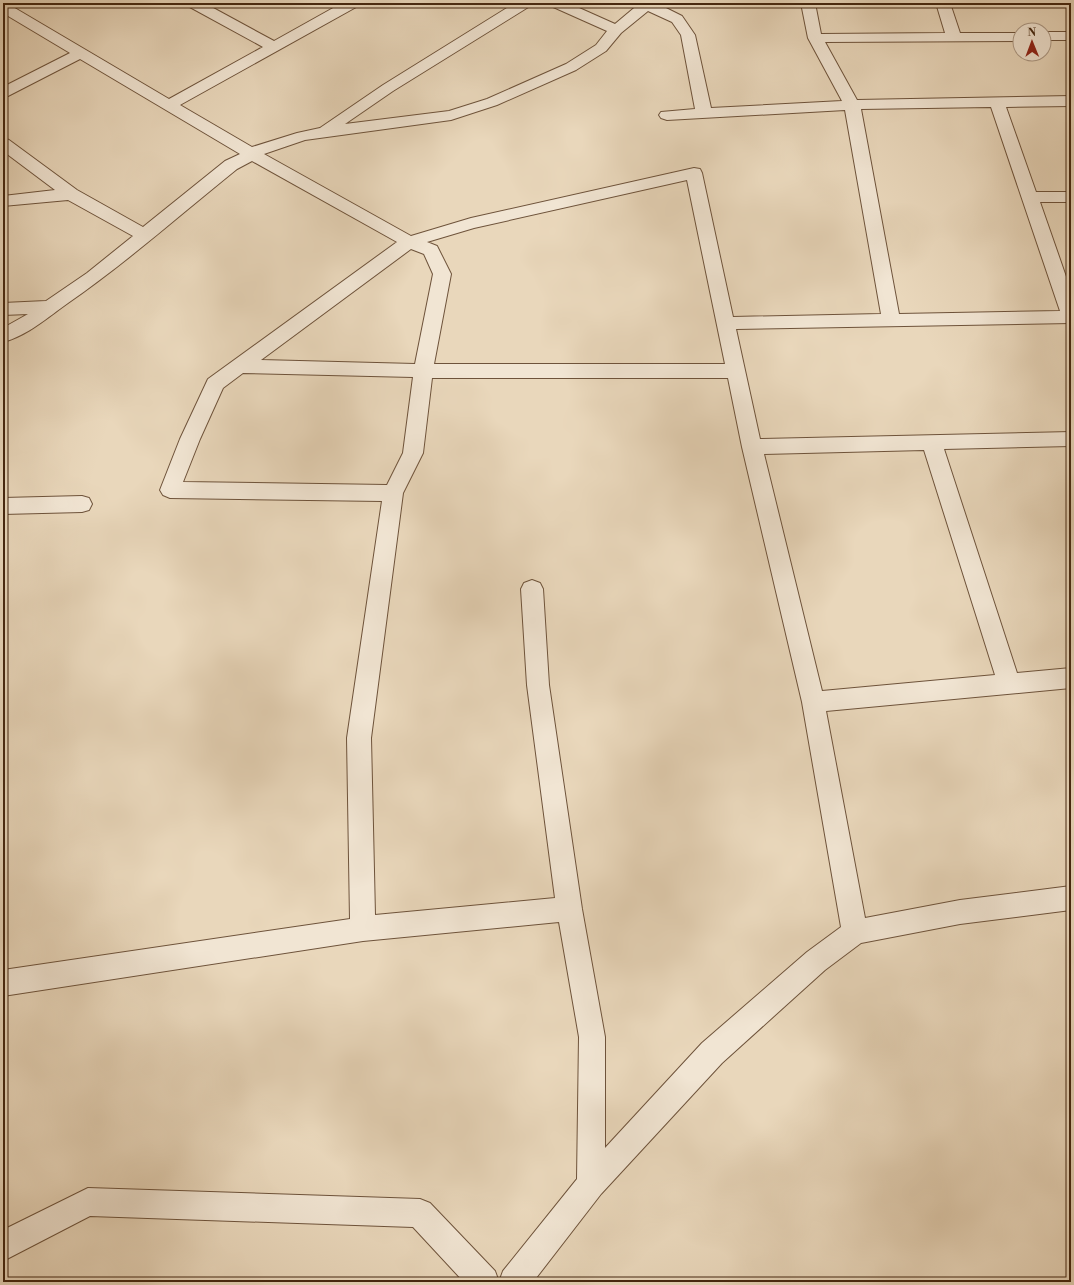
<svg xmlns="http://www.w3.org/2000/svg" width="1074" height="1285" font-family="'Libre Bodoni',serif">
<style>
.lines{fill:none;stroke-linecap:round;stroke-linejoin:round}
.minor-casing{stroke:#6e533b;stroke-width:2}
.minor{fill:#f1e5d3;fill-rule:evenodd}
</style>
<rect width="100%" height="100%" fill="#e9d7bb"/>
<filter id="stains"><feTurbulence type="fractalNoise" baseFrequency=".005" numOctaves="4"/><feColorMatrix values="0 0 0 0 .2 0 0 0 0 .09 0 0 0 0 .02 0 0 0 .5 -.17"/></filter>
<radialGradient id="worn" r=".72"><stop offset=".6" stop-color="#630" stop-opacity="0"/><stop offset="1" stop-color="#630" stop-opacity=".3"/></radialGradient>
<g class="lines">
<defs>
<g id="minor">
<path d="M3,3L8,4L169,99L263,47L188,6L186,3H204L274,41L342,3H360L358,6L180,105L252,147L297,133L320,128L383,85L515,3H532L530,6L393,91L345,124L449,111L487,99L566,64L596,45L607,31L551,6L549,3H568L615,24L640,3H656L682,16L695,35L711,108L842,101L808,38L801,3H815L821,34L945,33L936,3H950L960,33H1020V41L825,42L857,100L1071,96V106L1006,107L1036,192H1071V202H1040L1071,291V323L736,329L760,439L1071,432V446L944,449L1017,673L1071,668V688L826,711L865,918L960,900L1071,886V910L960,924L861,943L825,970L722,1063L601,1194L533,1282H499L503,1271L577,1179L579,1037L559,922L363,941L3,996V970L350,919L347,738L382,501L170,498L163,495L160,490L180,439L208,379L397,242L252,161L237,169C181,214 127,262 68,303C48,317 27,336 3,342V328L28,314L3,315V303L46,301L87,273L133,236L68,200L3,206V196L55,190L3,151V138L9,140L77,190L143,227L225,161L240,154L80,59L8,96L3,98V87L70,53L3,13ZM648,11L672,22L681,35L695,109L661,112L659,115L661,118L667,120L845,110L881,314L733,317L702,173L700,169L694,168L471,218L411,236L264,154L305,140L451,120L497,105L576,70L606,51L621,33ZM991,107L1060,311L899,314L861,109ZM687,180L725,364H434L451,274L437,246L427,242L474,228ZM411,249L424,254L433,274L415,364L261,360ZM243,373L413,377L403,453L387,485L183,482L200,439L223,388ZM432,378H728L742,447L802,702L841,927L807,952L702,1043L605,1148V1037L582,909L549,685L543,589L540,583L532,580L524,583L521,589L527,685L555,898L375,915L371,738L403,493L423,453ZM924,450L995,675L822,691L764,454Z"/>
<rect x="1044" y="32" width="27" height="8"/>
<path d="M82,496L89,498L92,504L89,510L82,512L3,514V498Z"/>
<path d="M88,1188L420,1199L430,1203L495,1271L499,1282H464L413,1227L90,1216L3,1261V1230Z"/>
</g>
</defs>
<use href="#minor" class="minor-casing"/>
<use href="#minor" class="minor"/>
</g>
<rect width="1074" height="1285" fill="none" stroke="#e9d7bb" stroke-width="16"/>
<rect x="4" y="4" width="1066" height="1277" fill="none" stroke="#452710" stroke-width="2"/>
<rect x="8" y="8" width="1058" height="1269" fill="none" stroke="#452710"/>
<g transform="translate(1032 42) rotate(359)"><circle r="19" fill="#f1e5d3" stroke="#ac9985"/>
<path d="M0-3L7 15L0 10L-7 15Z" fill="#8f2418"/>
<text y="-6" font-size="11" font-weight="bold" text-anchor="middle" fill="#452710">N</text>
</g>
<rect width="100%" height="100%" filter="url(#stains)"/>
<rect width="100%" height="100%" fill="url(#worn)"/>
</svg>
